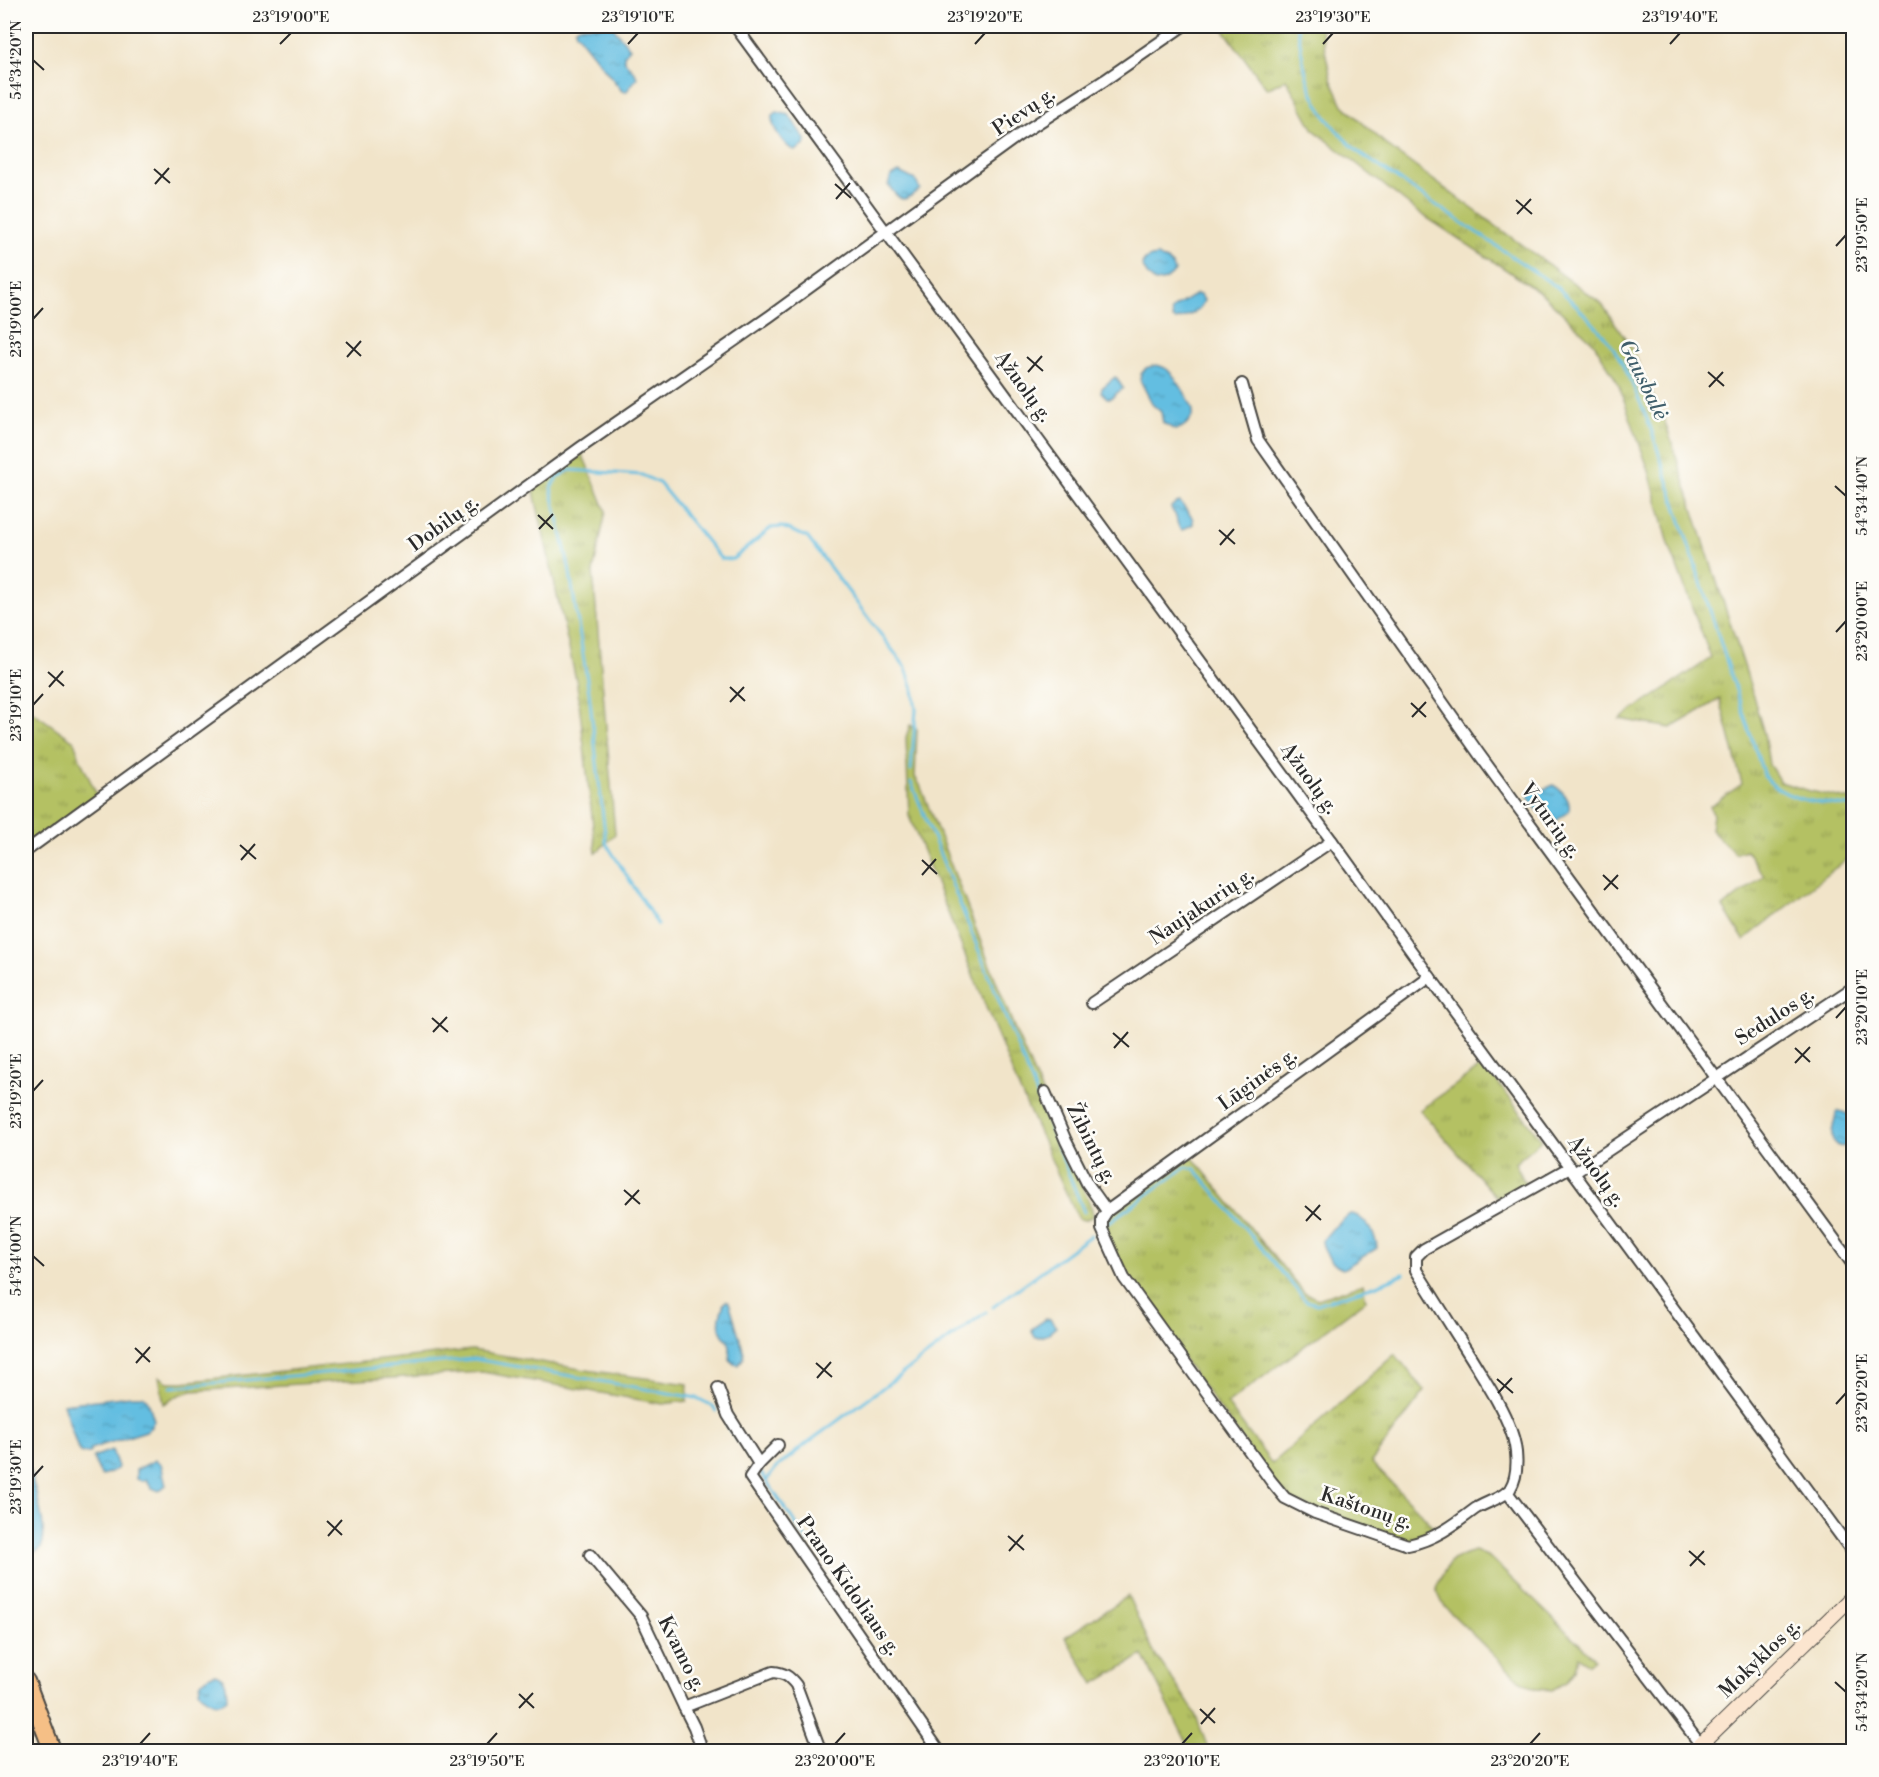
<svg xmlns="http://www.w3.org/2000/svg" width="1879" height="1777" font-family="'Libre Bodoni',serif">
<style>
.grass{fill:url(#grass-tufts);stroke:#707647;stroke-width:1.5}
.park{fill:#b4c163;stroke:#707647;stroke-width:1.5}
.water{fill:url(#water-ripples);stroke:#477486;stroke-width:1.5}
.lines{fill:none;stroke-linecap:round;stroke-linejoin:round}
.stream{stroke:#63bee1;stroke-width:3}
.minor-casing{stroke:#494743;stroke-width:14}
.secondary-casing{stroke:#494743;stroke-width:16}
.trunk-casing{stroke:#494743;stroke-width:20}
.minor{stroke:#fff;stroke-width:10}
.secondary{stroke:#fbe5cf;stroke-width:14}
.trunk{stroke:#f5bf86;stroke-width:16}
.ticks{fill:none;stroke:#2b2b2b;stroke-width:2}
.labels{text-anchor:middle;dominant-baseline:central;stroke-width:5;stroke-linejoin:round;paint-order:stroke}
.street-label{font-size:20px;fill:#2b2b2b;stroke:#fdfcf7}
.water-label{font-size:21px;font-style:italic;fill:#3f5e6b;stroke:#fdfcf7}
.neatline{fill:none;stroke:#2b2b2b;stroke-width:2}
.ticks-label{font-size:15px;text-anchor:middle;fill:#2b2b2b}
</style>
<defs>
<pattern id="grass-tufts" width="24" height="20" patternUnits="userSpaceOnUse" patternTransform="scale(1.5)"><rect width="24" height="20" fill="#b4c163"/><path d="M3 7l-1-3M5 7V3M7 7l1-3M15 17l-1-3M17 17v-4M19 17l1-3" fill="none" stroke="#939d52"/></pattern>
<pattern id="water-ripples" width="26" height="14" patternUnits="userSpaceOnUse" patternTransform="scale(1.5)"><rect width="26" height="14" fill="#63bee1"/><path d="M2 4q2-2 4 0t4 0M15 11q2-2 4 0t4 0" fill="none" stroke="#529bb7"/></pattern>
</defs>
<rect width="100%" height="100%" fill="#fdfcf7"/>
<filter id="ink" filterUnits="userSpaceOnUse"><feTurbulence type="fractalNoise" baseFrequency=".0167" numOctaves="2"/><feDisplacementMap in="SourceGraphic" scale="12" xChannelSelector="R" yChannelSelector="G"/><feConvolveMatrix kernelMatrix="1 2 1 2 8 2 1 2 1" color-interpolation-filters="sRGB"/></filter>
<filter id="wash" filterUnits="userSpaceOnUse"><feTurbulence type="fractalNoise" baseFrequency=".008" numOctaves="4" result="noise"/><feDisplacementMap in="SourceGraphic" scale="24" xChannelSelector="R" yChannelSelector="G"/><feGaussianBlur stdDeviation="1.35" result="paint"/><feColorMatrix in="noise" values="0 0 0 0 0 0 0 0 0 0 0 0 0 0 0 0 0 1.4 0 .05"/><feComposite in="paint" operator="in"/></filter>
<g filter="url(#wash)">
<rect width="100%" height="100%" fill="#f1e4c9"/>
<g class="grass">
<path d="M1221,26H1320L1331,79L1343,105L1390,148L1602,304L1630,345L1665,422L1747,675L1764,734L1769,764L1780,782L1810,791L1853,800V854L1744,940L1723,907L1764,876L1746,850L1735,854L1711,830L1713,815L1710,806L1742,784L1720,699L1671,728L1620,719L1711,658L1670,548L1649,471L1618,383L1594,343L1540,292L1418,212L1314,130L1286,79L1267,89Z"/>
<path d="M580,448L606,511L593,572L615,834L596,853L577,684L532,483Z"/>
<path d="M26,707L74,741L80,759L98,797L26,851Z"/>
<path d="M910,725L917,729L915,777L920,785L1017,1035L1092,1209L1093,1216L1085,1220L1079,1219L1074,1210L1017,1084L909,816L906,737Z"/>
<path d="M1484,1065L1542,1140L1515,1163L1526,1185L1499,1200L1420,1110Z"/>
<path d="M1188,1152L1304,1293L1318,1299L1363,1284L1366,1300L1227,1404L1272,1464L1395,1354L1425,1391L1371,1462L1441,1534L1408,1545L1285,1498L1124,1278L1102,1219Z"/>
<path d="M472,1350L586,1370L688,1384L687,1401L663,1404L482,1372L192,1391L179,1395L164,1404L159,1376L168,1382H183Z"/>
<path d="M1128,1596L1153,1651L1194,1711L1209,1751H1191L1143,1655L1094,1684L1065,1637Z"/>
</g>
<path class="park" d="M1475,1551L1489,1557L1594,1658L1588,1664L1578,1656L1575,1670L1566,1682L1552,1690L1536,1689L1519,1680L1444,1606L1436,1589C1445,1566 1450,1557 1475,1551Z"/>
<g class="water">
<path d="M579,26H612L630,48L624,55V60L635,73L637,78L626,92L622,91L576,33L575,29Z"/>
<path d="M777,112L789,115L806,141L805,145L795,151C785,147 770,126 772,115Z"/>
<path d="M899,172L915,180L920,189C902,203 902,203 888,185L891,176Z"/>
<path d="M1158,256C1164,260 1173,262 1175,271C1170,278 1164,282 1155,282L1148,276L1142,265C1145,258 1150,257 1158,256Z"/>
<path d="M1196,294L1200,295L1204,300C1201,312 1187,317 1176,320L1173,319L1171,311L1175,307Z"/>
<path d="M1156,365C1161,366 1165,367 1169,371C1175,376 1192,403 1193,411C1193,421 1183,428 1175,430L1163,423L1161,412L1153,405L1140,380L1141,374L1146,368Z"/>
<path d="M1115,377L1117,379L1123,388L1111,398H1107L1101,392L1102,388Z"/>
<path d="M1180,502L1193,519V524L1182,530C1176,525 1178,523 1176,517C1175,512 1172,513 1171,507L1176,503Z"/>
<path d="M1553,785C1563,791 1571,799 1569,811L1556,821C1544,819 1533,807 1528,796L1529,792L1534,788L1545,789Z"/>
<path d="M1839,1111C1856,1113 1853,1126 1853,1140C1849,1144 1845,1148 1839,1146C1826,1143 1835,1122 1836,1113Z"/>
<path d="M1350,1214C1363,1214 1377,1236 1377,1248L1343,1269C1333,1266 1323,1252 1322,1241L1332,1229Z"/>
<path d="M726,1301L729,1302L731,1308L744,1353V1358L738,1365L734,1364C727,1358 730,1356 730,1347C730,1342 726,1339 723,1335C716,1325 721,1313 724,1303Z"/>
<path d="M1046,1319H1050L1056,1327C1049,1333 1044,1338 1035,1337L1032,1332L1033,1328Z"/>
<path d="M131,1396H143L148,1401L154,1420L151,1427L146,1431L90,1449V1453H82L78,1449L63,1404Z"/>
<path d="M112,1450L118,1467L117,1469L101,1476L93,1457Z"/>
<path d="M155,1460L161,1464L166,1485L159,1491L152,1488L146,1479L142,1481L136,1479V1470Z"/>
<path d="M26,1461C30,1472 63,1567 26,1550Z"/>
<path d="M215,1674C228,1678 226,1688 227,1699C217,1708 205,1700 199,1690L201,1682L210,1675Z"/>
</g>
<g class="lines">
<g class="stream">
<path d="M1297,26C1301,45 1303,71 1311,89C1321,115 1338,133 1358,152L1557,287C1577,306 1598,326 1614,349C1629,373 1639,400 1650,426L1764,776C1786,803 1821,802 1854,807"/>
<path d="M911,782L1084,1212"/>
<path d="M658,925L606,843L589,692L569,567L551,488L558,477L570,470L642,475L659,483L721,559H733L771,528L782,527L807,537L906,668L913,689L916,710L911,770"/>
<path d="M1109,1222L1186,1167L1195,1169L1306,1301L1317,1304L1377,1285L1404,1274"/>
<path d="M993,1307L1091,1235"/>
<path d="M171,1387L474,1359L697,1398L711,1405L716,1411"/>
<path d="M727,1426L742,1446"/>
<path d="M761,1473L809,1543"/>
<path d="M766,1481L776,1468L810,1441L986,1312"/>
<path d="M910,1690L923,1711"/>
</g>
</g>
</g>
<g filter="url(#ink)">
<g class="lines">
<defs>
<g id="minor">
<path d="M735,26L1332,841L1430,977L1854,1554"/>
<path d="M1242,384L1258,440L1479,754L1854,1266"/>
<path d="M26,851L580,448L770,316L1019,135L1105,80L1183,26"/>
<path d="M1430,977L1107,1211L1102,1219V1229L1124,1278L1271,1481L1285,1498L1315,1513L1408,1545C1434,1540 1454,1525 1475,1509C1484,1503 1505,1497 1510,1489C1520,1473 1517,1447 1511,1431C1502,1406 1486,1382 1472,1359C1453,1329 1435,1300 1416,1270V1257L1424,1249L1570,1167"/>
<path d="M1092,1003L1332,841"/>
<path d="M1045,1092L1066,1141L1087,1183L1107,1211"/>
<path d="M1574,1173L1854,987"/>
<path d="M718,1388L728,1415L759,1464"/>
<path d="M778,1445L759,1464L750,1477L940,1752"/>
<path d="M1507,1492L1700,1744"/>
<path d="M590,1555L641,1616L684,1707L773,1672C784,1673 789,1676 796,1685L821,1752"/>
<path d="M684,1707L694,1727L703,1752"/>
</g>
<path id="secondary" d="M1693,1752L1854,1595"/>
<path id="trunk" d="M26,1681L53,1752"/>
</defs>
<use href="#minor" class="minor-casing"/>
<use href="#secondary" class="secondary-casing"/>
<use href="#trunk" class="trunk-casing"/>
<use href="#minor" class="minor"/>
<use href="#secondary" class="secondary"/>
<use href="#trunk" class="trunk"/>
</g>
</g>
<path class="ticks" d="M280,44L291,33M628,44L638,33M975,44L985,33M1323,44L1333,33M1670,44L1680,33M33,60L44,70M154,169L170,183M155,184L169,168M835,184L851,198M836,199L850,183M1516,200L1532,214M1517,214L1531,199M1836,246L1846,235M33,319L43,308M346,342L361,356M347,357L361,341M1027,357L1043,371M1028,372L1042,356M1708,372L1724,386M1709,387L1723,372M1835,486L1846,496M538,515L553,529M539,529L553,514M1219,530L1235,544M1220,545L1234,529M1836,632L1846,621M48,672L64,686M49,687L63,671M730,687L745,701M730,702L744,687M1411,703L1426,717M33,705L43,694M1412,717L1426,702M240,845L256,859M241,860L255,844M922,860L937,874M922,875L936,859M1603,875L1618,889M1604,890L1618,875M432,1018L448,1032M1836,1018L1846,1007M433,1032L447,1017M1113,1033L1129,1047M1114,1048L1128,1032M1795,1048L1810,1062M1795,1063L1810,1047M33,1091L43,1080M624,1190L640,1204M625,1205L639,1190M1305,1206L1321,1220M1306,1221L1320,1205M33,1256L44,1266M135,1348L150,1362M136,1363L150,1347M816,1363L832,1377M817,1378L831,1362M1497,1379L1513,1393M1498,1393L1512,1378M1836,1404L1846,1393M33,1477L43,1466M327,1521L342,1535M328,1536L342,1520M1008,1536L1024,1550M1009,1551L1023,1535M1689,1551L1705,1565M1690,1566L1704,1551M1835,1682L1846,1692M519,1694L534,1708M519,1708L533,1693M1200,1709L1215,1723M1201,1724L1215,1708M140,1744L150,1733M487,1744L497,1733M835,1744L845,1733M1182,1744L1192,1733M1530,1744L1540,1733"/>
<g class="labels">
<g class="street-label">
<text transform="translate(1024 112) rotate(-34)">Pievų g.</text>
<text transform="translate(1023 387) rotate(54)">Ąžuolų g.</text>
<text transform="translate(444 524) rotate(-36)">Dobilų g.</text>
<text transform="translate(1309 779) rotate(54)">Ąžuolų g.</text>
<text transform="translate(1550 821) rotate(54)">Vyturių g.</text>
<text transform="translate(1202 907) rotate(-34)">Naujakurių g.</text>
<text transform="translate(1775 1017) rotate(-33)">Sedulos g.</text>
<text transform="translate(1258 1080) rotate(-36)">Lūginės g.</text>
<text transform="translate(1091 1144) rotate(63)">Žibintų g.</text>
<text transform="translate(1596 1172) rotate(54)">Ąžuolų g.</text>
<text transform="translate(1366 1509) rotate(18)">Kaštonų g.</text>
<text transform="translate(848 1586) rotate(55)">Prano Kidoliaus g.</text>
<text transform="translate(681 1654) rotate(63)">Kvamo g.</text>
<text transform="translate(1760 1659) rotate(-44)">Mokyklos g.</text>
</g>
<g class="water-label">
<text transform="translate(1643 380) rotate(64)">Gausbalė</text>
</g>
</g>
<rect width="1879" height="1777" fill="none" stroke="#fdfcf7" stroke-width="66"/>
<rect x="33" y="33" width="1813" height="1711" class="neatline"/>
<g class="ticks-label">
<text x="291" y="22">23°19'00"E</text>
<text x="638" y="22">23°19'10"E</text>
<text x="985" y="22">23°19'20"E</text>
<text x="1333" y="22">23°19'30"E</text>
<text x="1680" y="22">23°19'40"E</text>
<text transform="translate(16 60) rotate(-90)" y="5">54°34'20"N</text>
<text transform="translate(1862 235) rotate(-90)" y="5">23°19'50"E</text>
<text transform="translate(16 319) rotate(-90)" y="5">23°19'00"E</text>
<text transform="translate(1862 496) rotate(-90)" y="5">54°34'40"N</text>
<text transform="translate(1862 621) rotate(-90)" y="5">23°20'00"E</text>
<text transform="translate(16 705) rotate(-90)" y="5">23°19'10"E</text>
<text transform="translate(1862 1007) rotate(-90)" y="5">23°20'10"E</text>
<text transform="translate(16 1091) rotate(-90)" y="5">23°19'20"E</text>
<text transform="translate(16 1256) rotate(-90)" y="5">54°34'00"N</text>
<text transform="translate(1862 1393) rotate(-90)" y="5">23°20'20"E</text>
<text transform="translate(16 1477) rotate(-90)" y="5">23°19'30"E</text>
<text transform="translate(1862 1692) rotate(-90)" y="5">54°34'20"N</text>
<text x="140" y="1766">23°19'40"E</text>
<text x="487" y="1766">23°19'50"E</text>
<text x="835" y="1766">23°20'00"E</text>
<text x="1182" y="1766">23°20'10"E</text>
<text x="1530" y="1766">23°20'20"E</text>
</g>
</svg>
